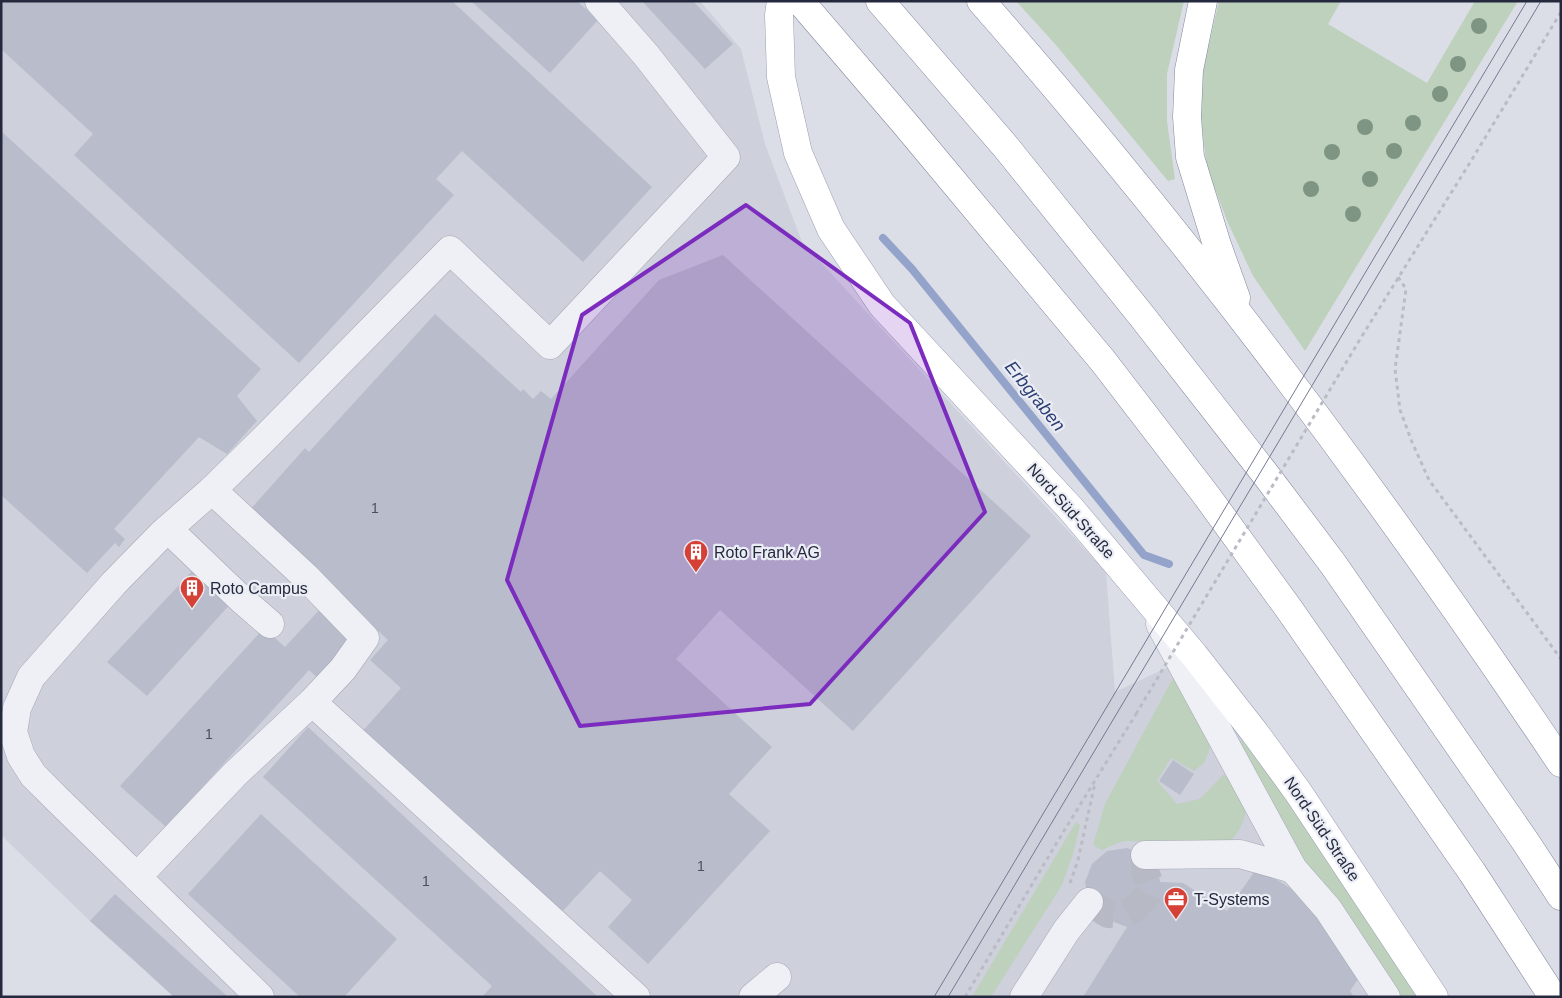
<svg xmlns="http://www.w3.org/2000/svg" width="1562" height="998" font-family="Helvetica,sans-serif">
<style>
.built{fill:#ced0dc}
.green{fill:#bdd1bc}
.lines{fill:none;stroke-linecap:round;stroke-linejoin:round}
.stream{stroke:#94a3ca;stroke-width:8}
.building{fill:#b9bcca}
.minor-tunnel{stroke:#b7bac5;stroke-width:28;stroke-dasharray:28 14;stroke-linecap:butt}
.minor-casing{stroke:#a5a8b4;stroke-width:29}
.major-casing{stroke:#9a9fb3;stroke-width:29}
.highway-casing{stroke:#82889e;stroke-width:29}
.path{stroke:#babcc5;stroke-width:3;stroke-dasharray:4 4;stroke-linecap:butt}
.minor{stroke:#eff0f5;stroke-width:28}
.major{stroke:#fff;stroke-width:28}
.highway{stroke:#fff;stroke-width:28}
.tram{stroke:#747991;stroke-width:1}
.path-bridge{stroke:#babcc5;stroke-width:3;stroke-dasharray:4 4;stroke-linecap:butt}
.tree{fill:#7e9583}
.marked{fill:#7b2cbf;fill-opacity:0.2;stroke:#7b2cbf;stroke-width:4;stroke-linejoin:round}
.labels{text-anchor:middle;dominant-baseline:central;stroke-width:4.5;stroke-linejoin:round;paint-order:stroke}
.number-label{font-size:14px;fill:#4a4e61}
.street-label{font-size:16px;fill:#25293e;stroke:#ebedf5}
.poi-label{font-size:16px;fill:#25293e;stroke:#ebedf5;text-anchor:start}
.water-label{font-size:18px;font-style:italic;fill:#2d3e74;stroke:#ebedf5}
</style>
<rect width="100%" height="100%" fill="#dcdee7"/>
<path class="built" d="M1,1H700L741,49L765,144L802,242L1106,572L1115,692L1194,655L1434,997H174L90,921L1,835Z"/>
<g class="green">
<path d="M1016,1H1184L1167,74V121L1175,179L1168,181L1056,45Z"/>
<path d="M1219,1H1341L1328,24L1427,83L1475,1H1518L1305,351L1253,276L1228,223L1207,168L1200,112L1203,70Z"/>
<path d="M1173,678L1188,699L1212,743L1204,763L1194,771L1171,758L1157,781L1177,804L1200,799L1223,775L1228,777L1246,811C1244,821 1237,838 1227,843C1203,855 1155,840 1127,841C1119,841 1110,847 1102,850L1093,845L1105,804Z"/>
<path d="M1239,740L1246,743L1322,847L1422,997H1394L1295,853L1235,744Z"/>
<path d="M1076,822L1080,825L1073,854L1062,885L991,997H972Z"/>
</g>
<g class="lines">
<path class="stream" d="M883,238L912,269L1144,555L1169,564"/>
</g>
<g class="building">
<path d="M1,1H452L652,187L583,262L462,151L436,179L454,195L299,363L74,155L93,134L1,49Z"/>
<path d="M471,1H577L598,20L550,73Z"/>
<path d="M642,1H693L733,44L705,69Z"/>
<path d="M1,131L261,369L237,396L257,421L227,454L199,437L114,529L125,539L119,547L115,543L87,573L1,495Z"/>
<path d="M723,255L1031,536L853,731L720,610L676,659L772,747L729,794L770,831L648,964L608,927L632,900L600,871L559,915L360,734L401,688L370,660L388,640L248,512L305,448L309,452L435,314L521,392L523,389L533,399L541,391L551,399L659,280Z"/>
<path d="M196,567L233,601L147,696L107,662Z"/>
<path d="M322,607L359,641L322,682L309,670L166,827L120,786L264,628L285,647Z"/>
<path d="M308,727L598,997H482L492,986L263,777Z"/>
<path d="M1173,760L1194,774L1180,795L1159,781Z"/>
<path d="M261,814L397,939L344,997H300L188,894Z"/>
<path d="M1127,848L1145,855L1158,870L1160,882L1183,883L1227,911L1257,868L1328,911L1365,969L1350,991L1354,997H1083L1127,927L1101,917L1089,902L1085,882L1092,864L1107,851Z"/>
<path d="M115,894L183,956L228,997H174L137,963L90,921Z"/>
</g>
<g class="lines">
<path class="minor-tunnel" d="M1089,902L1108,914L1123,915L1134,909L1147,896L1150,885L1145,871V855"/>
<defs>
<g id="minor">
<path d="M168,529L241,599L270,624"/>
<path d="M1160,624L1293,869L1328,909L1386,997"/>
<path d="M312,702L636,997"/>
<path d="M1145,855L1240,854L1293,869"/>
<path d="M137,877L235,774L312,702L343,669L365,638L306,577L212,490"/>
<path d="M260,997L58,800L33,775L21,756L13,732L17,708L31,677L114,583L162,534L212,490L263,440L450,250L550,345L726,157L646,55L599,1"/>
<path d="M753,997L777,977"/>
<path d="M1024,997L1066,931L1089,902"/>
</g>
<path id="major" d="M781,1L779,15L781,77L798,153L831,229L882,305L1071,509L1194,655L1255,733L1298,792L1434,997"/>
<g id="highway">
<path d="M800,1L907,126L1103,361L1206,495L1289,609L1472,872L1553,997"/>
<path d="M880,1L1005,146L1141,315L1266,475L1333,564L1525,841L1561,896"/>
<path d="M981,1C1192,241 1383,497 1561,763"/>
<path d="M1203,1L1189,70L1187,117L1190,157L1217,245L1236,298"/>
</g>
</defs>
<use href="#minor" class="minor-casing"/>
<use href="#major" class="major-casing"/>
<use href="#highway" class="highway-casing"/>
<g class="path">
<path d="M1398,277L1406,289L1395,369L1400,410L1412,442L1429,480L1561,659"/>
<path d="M1362,336L1471,161L1561,12"/>
<path d="M1070,883L1078,860L1095,783"/>
<path d="M965,997L1059,839L1136,714"/>
</g>
<use href="#minor" class="minor"/>
<use href="#major" class="major"/>
<use href="#highway" class="highway"/>
<g class="tram">
<path d="M934,997L1527,1"/>
<path d="M948,997L1541,1"/>
</g>
<path class="path-bridge" d="M1136,714L1362,336"/>
</g>
<g class="tree">
<circle cx="1479" cy="26" r="8"/>
<circle cx="1458" cy="64" r="8"/>
<circle cx="1440" cy="94" r="8"/>
<circle cx="1413" cy="123" r="8"/>
<circle cx="1365" cy="127" r="8"/>
<circle cx="1394" cy="151" r="8"/>
<circle cx="1332" cy="152" r="8"/>
<circle cx="1370" cy="179" r="8"/>
<circle cx="1311" cy="189" r="8"/>
<circle cx="1353" cy="214" r="8"/>
</g>
<path class="marked" d="M746,205L910,323L985,512L810,704L580,726L507,580L582,315Z"/>
<defs>
<symbol id="building-pin" viewBox="-11 -11 22 30"><path d="M0 17L-7.5 6A9.5 9.5 0 1 1 7.5 6Z" fill="#d54137" stroke="#ebedf5"/><path d="M-4-6H4V6H1V3H-1V6H-4ZM-2.5-4.3h1.7v1.8h-1.7ZM.8-4.3h1.7v1.8H.8ZM-2.5-1h1.7V.8h-1.7ZM.8-1h1.7V.8H.8Z" fill="#fff"/></symbol>
<symbol id="office-pin" viewBox="-11 -11 22 30"><path d="M0 17L-7.5 6A9.5 9.5 0 1 1 7.5 6Z" fill="#d54137" stroke="#ebedf5"/><path d="M-6-3h4V-5.5h4V-3h4V5H-6ZM-1-4.5V-3h2v-1.5ZM-6 0V1H6V0Z" fill="#fff"/></symbol>
</defs>
<g fill-rule="evenodd">
<use href="#building-pin" x="682" y="538" width="28" height="38"/>
<use href="#building-pin" x="178" y="574" width="28" height="38"/>
<use href="#office-pin" x="1162" y="885" width="28" height="38"/>
</g>
<g class="labels">
<g class="number-label">
<text x="375" y="508">1</text>
<text x="209" y="734">1</text>
<text x="701" y="866">1</text>
<text x="426" y="881">1</text>
</g>
<g class="street-label">
<text transform="translate(1071 511) rotate(48)">Nord-Süd-Straße</text>
<text transform="translate(1322 829) rotate(56)">Nord-Süd-Straße</text>
</g>
<g class="poi-label">
<text x="714" y="552">Roto Frank AG</text>
<text x="210" y="588">Roto Campus</text>
<text x="1194" y="899">T-Systems</text>
</g>
<g class="water-label">
<text transform="translate(1035 396) rotate(51)">Erbgraben</text>
</g>
</g>
<rect width="1562" height="998" fill="none" stroke="#25293e" stroke-width="5"/>
</svg>
